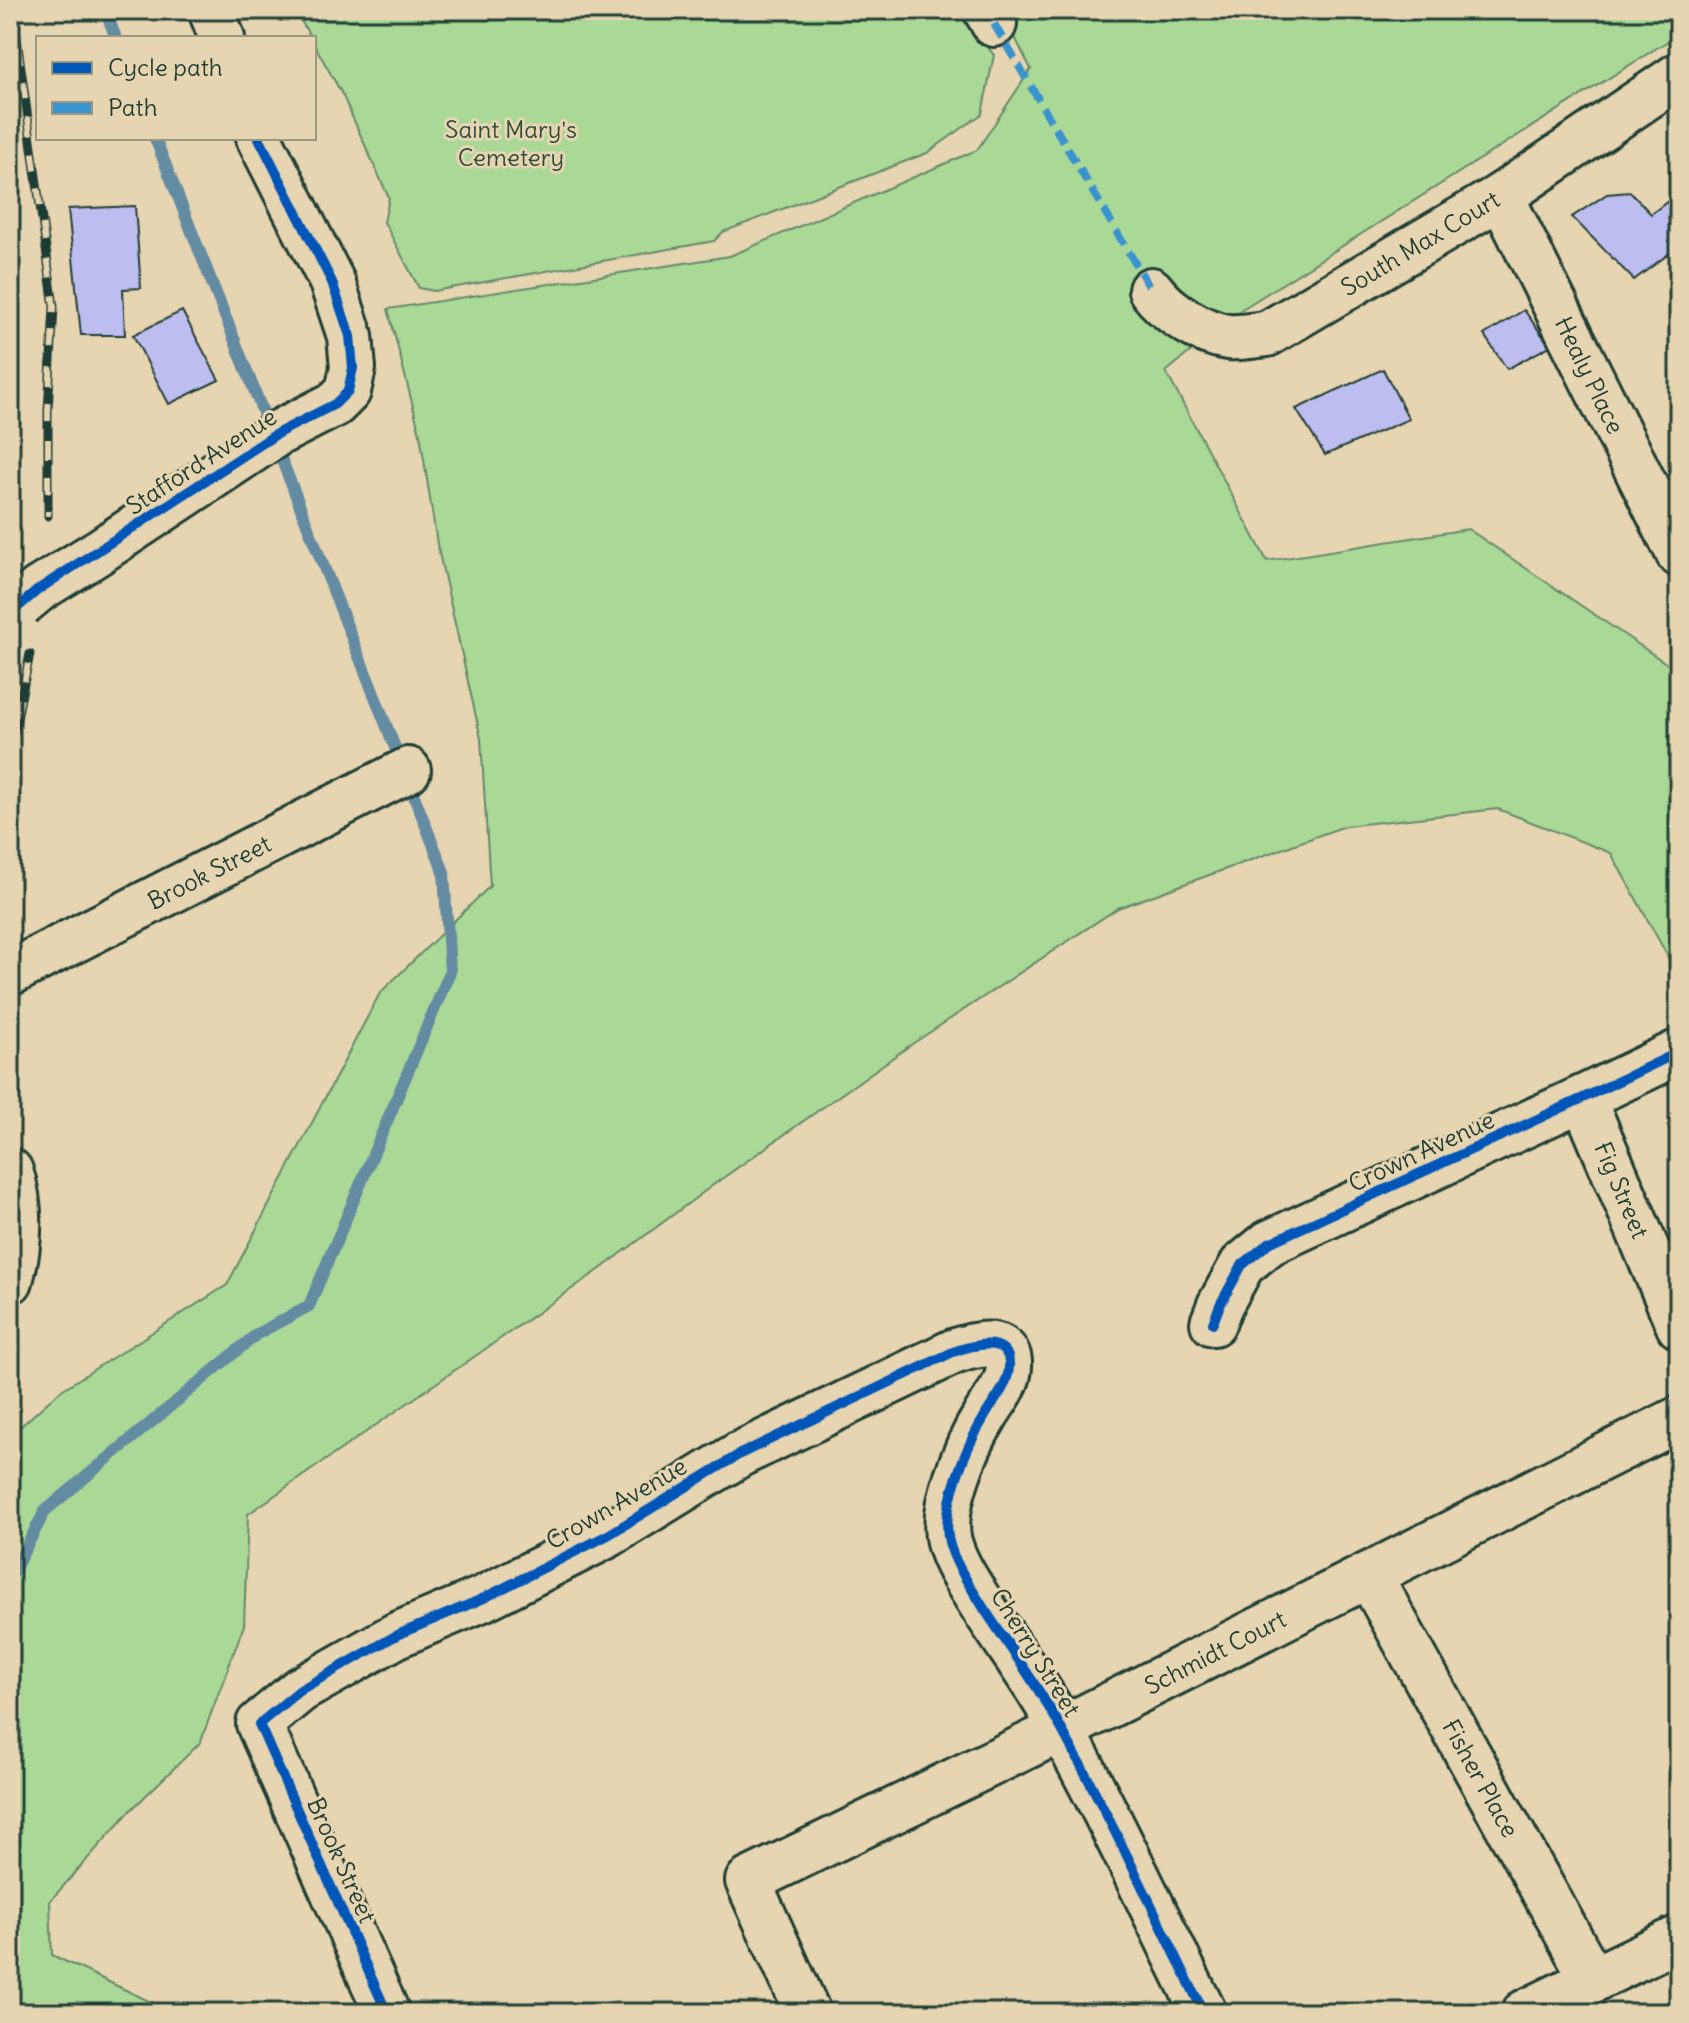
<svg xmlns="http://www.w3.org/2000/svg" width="1689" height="2023" font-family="Delius,sans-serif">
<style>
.green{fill:#aad897;stroke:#648a66;stroke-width:2}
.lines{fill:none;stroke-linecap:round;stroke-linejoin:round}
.stream{stroke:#638ba2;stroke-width:12}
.building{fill:#bdbdef;stroke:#1f3d34;stroke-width:2}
.minor-casing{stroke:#1f3d34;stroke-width:50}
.minor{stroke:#e7d4b1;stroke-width:44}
.rail-casing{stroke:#1f3d34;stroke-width:9}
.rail{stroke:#e7d4b1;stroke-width:6;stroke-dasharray:18;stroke-linecap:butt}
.minor-bridge-casing{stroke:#1f3d34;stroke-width:50;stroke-linecap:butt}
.minor-bridge{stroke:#e7d4b1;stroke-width:44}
.quiet{stroke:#3993ce;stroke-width:8;stroke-dasharray:16 8;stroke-linecap:butt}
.cycleway-casing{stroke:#e7d4b1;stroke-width:15}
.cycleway{stroke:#0057b8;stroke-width:10}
.labels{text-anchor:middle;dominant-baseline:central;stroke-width:6;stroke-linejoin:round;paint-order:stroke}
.park-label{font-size:24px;fill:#2d4c3e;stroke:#e7d4b1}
.street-label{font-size:24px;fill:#1f3d34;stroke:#e7d4b1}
</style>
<rect width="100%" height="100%" fill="#e7d4b1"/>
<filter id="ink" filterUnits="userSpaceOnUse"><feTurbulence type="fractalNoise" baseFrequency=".0125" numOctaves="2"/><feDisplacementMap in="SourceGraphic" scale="16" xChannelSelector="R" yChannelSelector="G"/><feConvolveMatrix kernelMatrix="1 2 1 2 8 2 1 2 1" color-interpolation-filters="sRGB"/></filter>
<g filter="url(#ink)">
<g class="green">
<path d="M295,10H957L994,55L982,114L927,153L723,232L714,241L434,291L419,288L384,222L389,198L342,94L314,44V38H311Z"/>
<path d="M1001,10H1679V34L1239,311L1166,372L1267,561L1468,529L1679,672V977L1611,853L1498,809L1345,826L1118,908L912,1044L713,1185L599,1270L248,1514L244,1625L200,1743L130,1811L50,1901L52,1955L174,2013H10V1436L60,1391L227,1285L380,993L490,886L481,739L437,544L420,434L388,309L730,256L977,150L1031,69Z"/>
</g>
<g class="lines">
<g class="stream">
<path d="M105,10L116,38"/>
<path d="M10,1578L45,1511L257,1334L309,1306L450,972L444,872L155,138"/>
</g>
</g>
<g class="building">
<path d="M1630,192L1651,214L1676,195L1679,199V246L1634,280L1572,217L1607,194Z"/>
<path d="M135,206L141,288L123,289L125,335H81L68,209Z"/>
<path d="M1524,310L1550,346L1507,369L1484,335Z"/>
<path d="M182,311L219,380L169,404L133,335Z"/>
<path d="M1383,369L1409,419L1325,455L1296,409Z"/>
</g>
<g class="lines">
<defs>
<g id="minor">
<path d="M211,10L222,38"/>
<path d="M986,10L994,24"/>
<path d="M1501,196L1679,554"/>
<path d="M1151,290C1167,312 1201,333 1228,337C1241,338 1255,335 1267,334L1501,196L1679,75"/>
<path d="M97,553L278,433L335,404L348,391L353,368L350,336L332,282L259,138"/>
<path d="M10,973L408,770"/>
<path d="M1583,1098L1679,1326"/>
<path d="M10,1171C22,1206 20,1246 10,1281"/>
<path d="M1213,1323L1220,1305L1242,1265L1269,1243L1583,1098L1679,1052"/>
<path d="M1369,1575L1593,1980"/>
<path d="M387,2013L259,1724L300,1690L397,1635L482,1599L608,1535L740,1454L953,1352C972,1345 1011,1334 1009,1367C1008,1386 994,1400 985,1416C967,1445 940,1508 949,1542C955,1565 971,1587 983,1607C1009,1647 1039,1687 1062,1730C1113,1822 1157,1919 1204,2013"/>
<path d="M808,2013L748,1881L1062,1729L1679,1419"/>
<path d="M1524,2013L1679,1938"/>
</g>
</defs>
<use href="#minor" class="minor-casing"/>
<use href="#minor" class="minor"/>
<defs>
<g id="rail">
<path d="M13,10L54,307L48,411V516"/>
<path d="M10,752L30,654"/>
</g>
</defs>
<use href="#rail" class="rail-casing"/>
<use href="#rail" class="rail"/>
<defs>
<path id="minor-bridge" d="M21,604L39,589L97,553"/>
</defs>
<use href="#minor-bridge" class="minor-bridge-casing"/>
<use href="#minor-bridge" class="minor-bridge"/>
<path class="quiet" d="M994,24L1151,290"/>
<defs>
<g id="cycleway">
<path d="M10,614L39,589L278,433L335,404L348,391L353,368L350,336L332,282L259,138"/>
<path d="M1213,1323L1220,1305L1242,1265L1269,1243L1583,1098L1679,1052"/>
<path d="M387,2013L259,1724L300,1690L397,1635L482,1599L608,1535L740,1454L953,1352C972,1345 1011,1334 1009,1367C1008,1386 994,1400 985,1416C967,1445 940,1508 949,1542C955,1565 971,1587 983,1607C1009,1647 1039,1687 1062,1730C1113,1822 1157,1919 1204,2013"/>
</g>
</defs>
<use href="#cycleway" class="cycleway-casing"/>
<use href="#cycleway" class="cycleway"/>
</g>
</g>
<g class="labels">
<g class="park-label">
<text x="511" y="129">Saint Mary's<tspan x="511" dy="28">Cemetery</tspan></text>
</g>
<g class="street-label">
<text transform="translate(1420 243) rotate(-31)">South Max Court</text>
<text transform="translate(1590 375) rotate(64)">Healy Place</text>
<text transform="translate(201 461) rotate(-33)">Stafford Avenue</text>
<text transform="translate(209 872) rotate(-27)">Brook Street</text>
<text transform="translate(1421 1151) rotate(-25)">Crown Avenue</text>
<text transform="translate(1622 1190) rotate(67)">Fig Street</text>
<text transform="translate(616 1503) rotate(-30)">Crown Avenue</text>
<text transform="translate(1036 1652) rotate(58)">Cherry Street</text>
<text transform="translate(1215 1652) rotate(-27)">Schmidt Court</text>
<text transform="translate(1481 1778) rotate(61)">Fisher Place</text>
<text transform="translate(342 1860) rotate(66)">Brook Street</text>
</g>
</g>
<rect width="1689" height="2023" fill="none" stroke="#e7d4b1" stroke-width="40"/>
<rect x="20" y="20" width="1649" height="1983" fill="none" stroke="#1f3d34" stroke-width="3" filter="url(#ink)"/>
<rect x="36" y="36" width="280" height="104" fill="#e7d4b1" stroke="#97987f" stroke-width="2"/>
<rect x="52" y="62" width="40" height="12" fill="#0057b8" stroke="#97987f" stroke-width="2"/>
<text x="108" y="76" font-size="24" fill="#1f3d34">Cycle path</text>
<rect x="52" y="102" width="40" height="12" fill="#3993ce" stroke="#97987f" stroke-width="2"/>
<text x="108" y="116" font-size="24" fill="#1f3d34">Path</text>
</svg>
